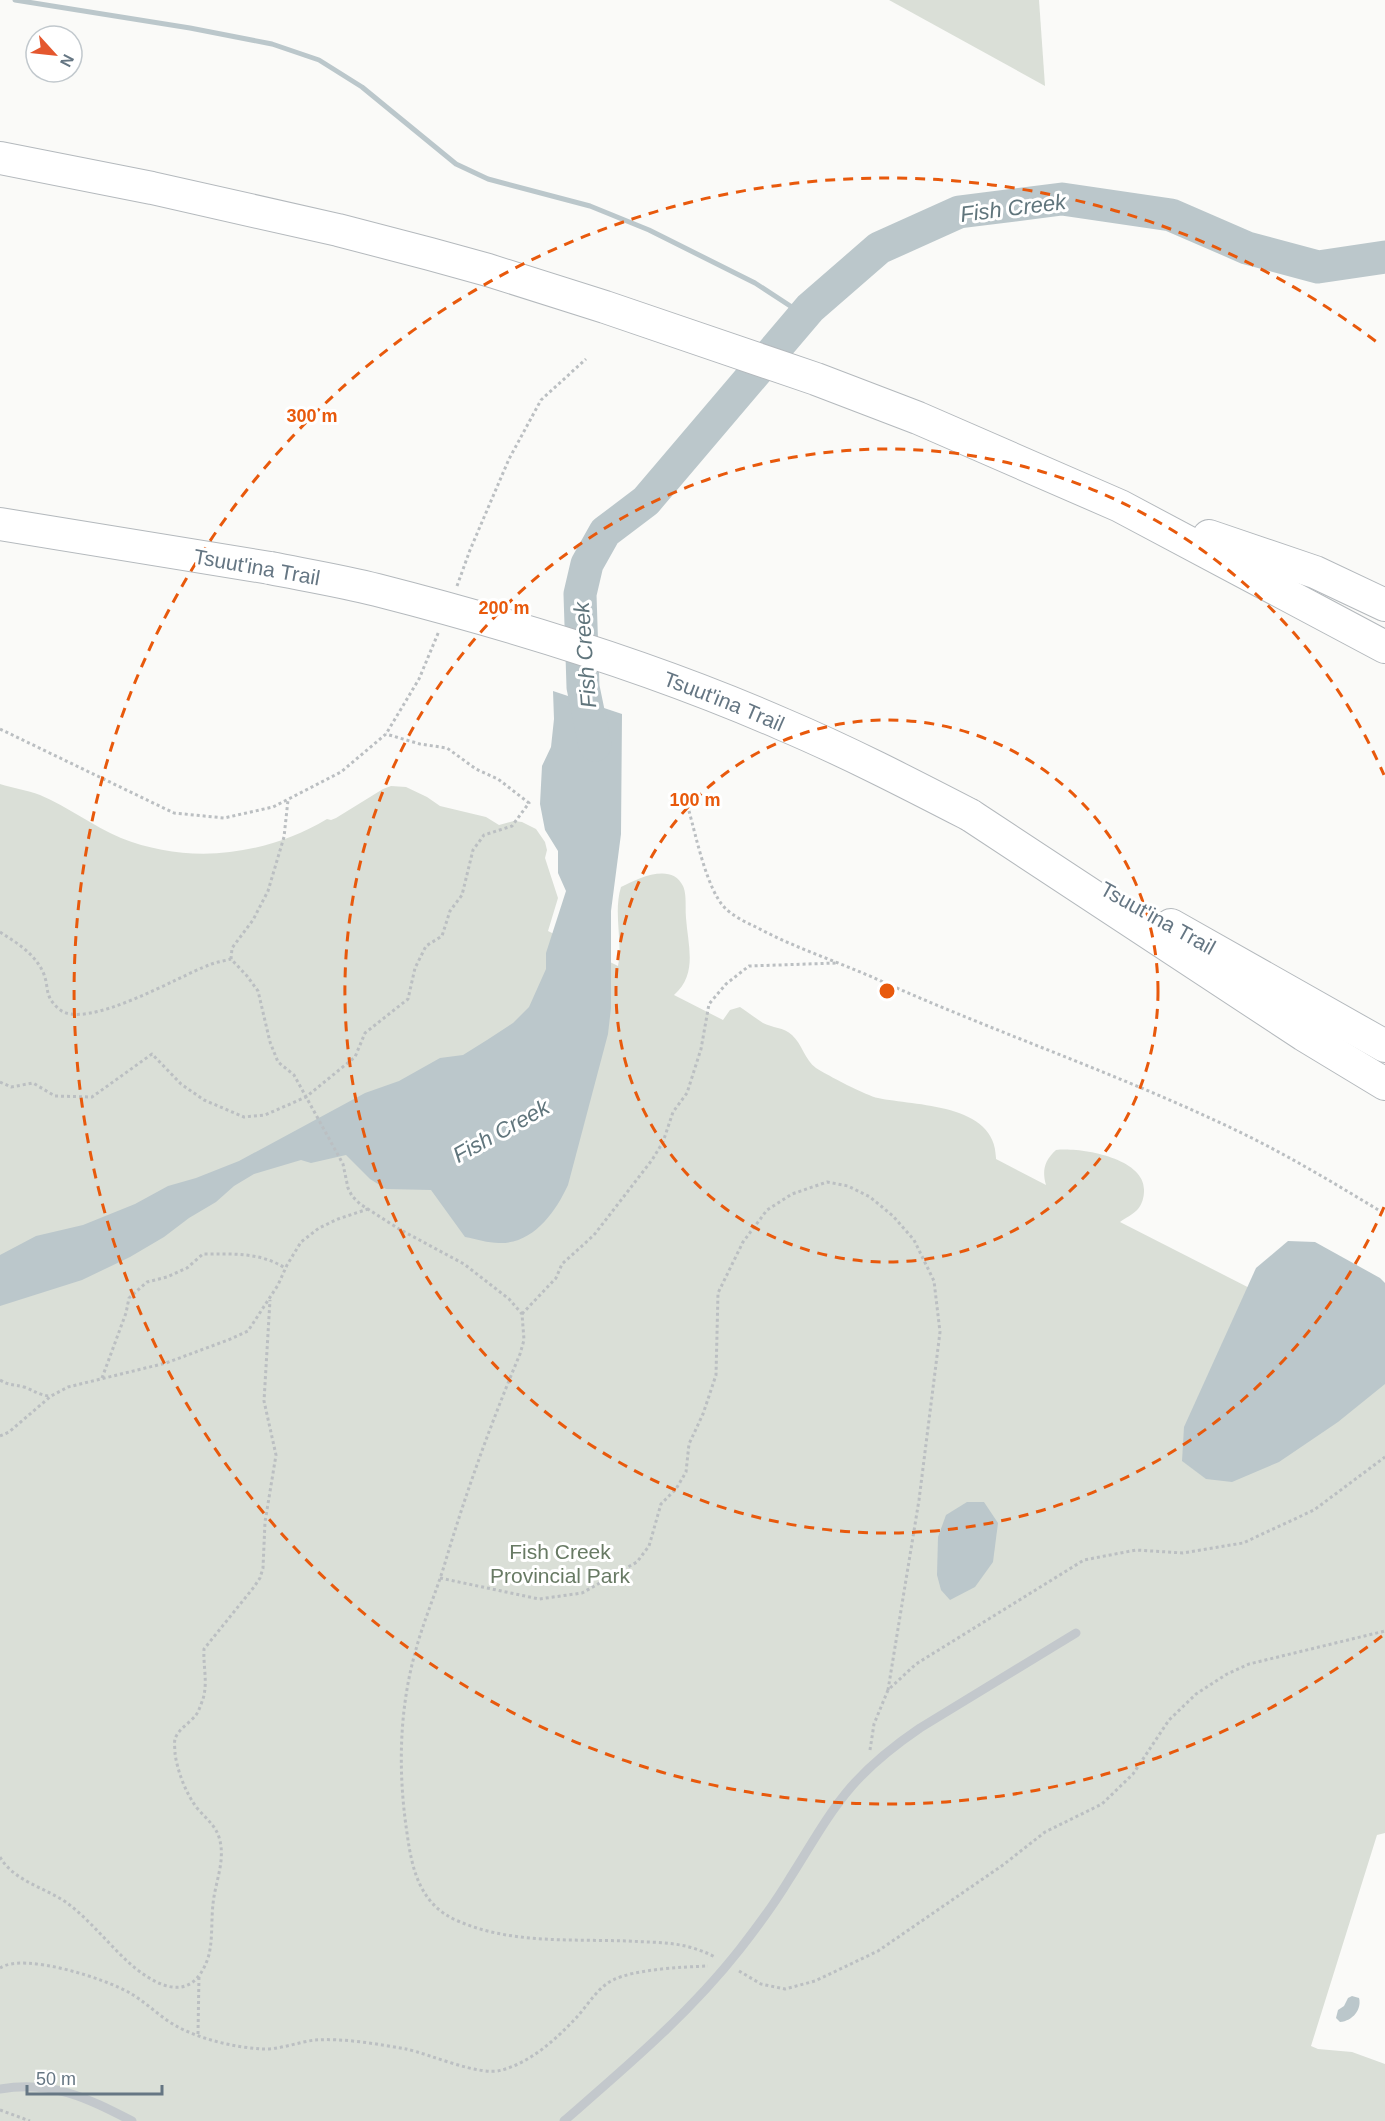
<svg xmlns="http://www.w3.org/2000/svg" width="1385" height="2121" font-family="Helvetica,sans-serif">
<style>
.green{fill:#dadfd7}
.water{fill:#bbc7cb}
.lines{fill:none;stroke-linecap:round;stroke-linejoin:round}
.stream{stroke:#bbc7cb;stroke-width:5}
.river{stroke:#bbc7cb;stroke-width:33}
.highway-casing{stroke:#b4b9bd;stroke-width:34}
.path{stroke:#bbbfc2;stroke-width:3;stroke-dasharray:3 3;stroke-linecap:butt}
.lane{stroke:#c3c8cc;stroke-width:9}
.highway{stroke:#fff;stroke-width:32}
.highway-bridge-casing{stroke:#b4b9bd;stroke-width:34;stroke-linecap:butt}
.highway-bridge{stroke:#fff;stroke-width:32}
.ring{fill:none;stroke:#e8590c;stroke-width:3;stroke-dasharray:10 8}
.labels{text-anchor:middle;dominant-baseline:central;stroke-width:6;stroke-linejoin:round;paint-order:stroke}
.street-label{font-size:21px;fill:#657683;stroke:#fff}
.park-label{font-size:21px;fill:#687a64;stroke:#fff}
.water-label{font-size:22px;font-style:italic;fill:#60757c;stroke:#fff}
.centre{fill:#e8590c;stroke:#fff;stroke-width:3}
.ring-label{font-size:18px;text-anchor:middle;font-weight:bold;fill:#e8590c;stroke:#fff;stroke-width:6;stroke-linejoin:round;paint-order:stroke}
</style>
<rect width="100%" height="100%" fill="#fafaf8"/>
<g class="green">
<path d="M889,0H1039L1045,86Z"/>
<path d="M0,784C13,788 27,790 40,795C68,807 93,826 121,838C189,865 265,856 327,819L331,820L336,818L383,789L391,786L406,787L427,797L440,806L486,817L499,825L514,821L522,822L536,829L545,842L547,850L545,858L558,898L548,931L618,966C623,940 613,913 621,887C638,878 672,862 683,886C687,895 685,908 686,918C688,946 698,974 674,995L723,1020L730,1010L740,1007C748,1012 755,1018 763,1023C772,1028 784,1027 792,1035C802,1044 805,1060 816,1068C827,1075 867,1096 878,1098C915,1106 997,1103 996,1159L1046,1185C1042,1171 1044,1161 1056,1150C1080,1147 1146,1158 1144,1191C1144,1197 1142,1204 1138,1209C1134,1214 1125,1218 1120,1222L1385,1357V1833L1377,1835L1311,2046L1318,2049L1352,2052L1385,2064V2121H0Z"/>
</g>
<g class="water">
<path d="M553,691L622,714L621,834L611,911V1008L608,1034L568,1185C555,1213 533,1244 499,1243C488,1243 476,1239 465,1237L431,1190L386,1189L370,1179L346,1155L311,1163L301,1160L254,1174L234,1186L216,1202L189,1218L164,1237L130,1257L82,1280L0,1306V1255L36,1236L83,1225L135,1204L168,1186L196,1178L239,1161L365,1093L399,1081L440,1058L463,1055L487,1040L513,1023L529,1007L546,969V953L566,891L558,873V851L545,830L540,804L542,766L551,747L554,719Z"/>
<path d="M1288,1241L1315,1242L1380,1278L1385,1283V1384L1338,1422L1279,1462L1232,1482L1206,1479L1182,1461L1184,1427L1256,1268Z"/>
<path d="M967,1502H984L998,1523L993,1562L975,1587L950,1600L941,1590L937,1575L938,1537L946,1515Z"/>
<path d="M1352,1996L1359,1998C1362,2009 1353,2021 1340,2022L1336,2018L1338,2010L1344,2006L1348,1998Z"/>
</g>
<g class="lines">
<path class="stream" d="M15,0L190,28L272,44L319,60L362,87L456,164L488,179L590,206L649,230L755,283L804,315"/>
<path class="river" d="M595,745L583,687L580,594L587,564L605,532L646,501L810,308L879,248L959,212L1062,199L1171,215L1247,248L1318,267L1385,257"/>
<defs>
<g id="highway">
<path d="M0,158L152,188L338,230L430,254L488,270L605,307L816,379L918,418L1120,506L1385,647"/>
<path d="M0,524L270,568"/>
<path d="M1209,536L1315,572L1385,605"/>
<path d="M970,815L1304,1035L1385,1084"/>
<path d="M1171,925L1385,1046"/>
</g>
</defs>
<use href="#highway" class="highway-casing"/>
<g class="path">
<path d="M457,586L470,550L509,459L541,400L586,359"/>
<path d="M0,729L174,813L224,818L273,807L341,772L386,734L419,679L439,631"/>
<path d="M689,811C696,836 707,890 725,908C733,916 745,922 756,927C793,947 833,960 872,977C989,1030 1111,1071 1227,1126C1281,1151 1334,1183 1385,1214"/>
<path d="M0,932C17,943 34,953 43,972C50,988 43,995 59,1009C85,1032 181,975 209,965C216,962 224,961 231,959L247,976L258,991L270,1042L278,1062L294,1075L310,1104L343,1164L348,1188L352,1196L360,1204L399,1229L464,1264L509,1299L522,1314L524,1340L520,1354C491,1423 466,1492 445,1563C436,1593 423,1622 415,1653C399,1711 398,1773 407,1833C412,1870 420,1905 458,1921C510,1944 572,1939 628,1941C661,1943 684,1941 715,1957"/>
<path d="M231,959L232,948L253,920L268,891L284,837L288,800"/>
<path d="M0,1082L11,1087L33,1083L55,1096L92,1097L152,1054L181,1084L204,1100L244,1117L265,1115L306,1097L355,1057L365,1033L408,999L415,968L426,946L442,936L450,911L462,895L473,850L484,835L512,826L529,803L498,779L476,769L447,748L420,744L386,734"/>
<path d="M522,1314L556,1278L562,1264L594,1235L652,1160L663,1142L673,1112L687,1093L701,1049L709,1004L726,984L749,966L837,963"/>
<path d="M102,1378L126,1313L129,1298L147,1282L167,1277L187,1268L203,1254C232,1254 260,1252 285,1268"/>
<path d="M0,1380C10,1386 14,1384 24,1387C33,1390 39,1395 49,1396"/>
<path d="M0,1436L9,1432L51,1396L68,1387L166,1363L228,1340L248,1331L278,1285L287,1265L301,1242L319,1228L338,1219L368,1209"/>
<path d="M440,1578L539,1599L582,1593L637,1562L649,1546L661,1504L676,1489L686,1472L689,1444L703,1414L716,1375L718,1293L743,1242L767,1210L792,1194L827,1182L848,1186L870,1197L893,1216L914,1240L934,1281L940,1332L919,1500L888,1690"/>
<path d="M870,1750L874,1724L888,1690L916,1664L1084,1560L1136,1550L1183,1553L1243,1543L1314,1510L1385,1457"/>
<path d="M0,1857C15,1883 49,1888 71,1906C91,1922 107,1942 126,1960C152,1984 191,2008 208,1958C213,1942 211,1921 213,1904C215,1883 225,1862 220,1841C217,1826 206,1819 197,1808C186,1794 177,1770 175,1753C175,1750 174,1743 175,1739C178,1729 190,1723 196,1715C199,1711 201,1704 203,1699C208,1682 203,1666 204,1649L254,1587L260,1578L263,1568L265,1522L276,1455L264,1401L270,1300"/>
<path d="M0,1968C24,1952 106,1979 130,1993C147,2003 161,2018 178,2027C203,2040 234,2047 261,2049C279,2050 298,2042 315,2040C343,2038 378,2044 406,2049C430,2054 480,2077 502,2070C531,2062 555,2040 576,2018C588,2005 597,1988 613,1980C635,1969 683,1967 708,1966"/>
<path d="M739,1971L761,1984L785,1989L815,1981L878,1951L1003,1865L1045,1832L1102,1804L1133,1774L1169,1720L1196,1694L1227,1674L1249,1664L1385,1631"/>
<path d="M198,2034L199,1975"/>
<path d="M0,2110L30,2121"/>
</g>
<g class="lane">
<path d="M0,2089C52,2080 87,2098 132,2121"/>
<path d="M564,2121C626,2067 689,2014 740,1949C758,1926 775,1903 790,1878C810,1847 827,1815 851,1787C871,1764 895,1745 920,1728L1076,1633"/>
</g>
<use href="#highway" class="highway"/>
<defs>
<g id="highway-bridge">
<path id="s1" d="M270,568C305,575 342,581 377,590C514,625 652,667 782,724C846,751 908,783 970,815"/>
</g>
</defs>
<use href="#highway-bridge" class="highway-bridge-casing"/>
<use href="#highway-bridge" class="highway-bridge"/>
</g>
<g class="ring">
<circle cx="887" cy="991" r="271"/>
<path d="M1384 1207A542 542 0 1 1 1384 775"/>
<path d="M1382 1636A813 813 0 1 1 1382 346"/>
</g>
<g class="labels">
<g class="street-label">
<text transform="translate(257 567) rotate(10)">Tsuut'ina Trail</text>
<text stroke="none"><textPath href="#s1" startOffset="474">Tsuut'ina Trail</textPath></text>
<text transform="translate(1158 918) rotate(29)">Tsuut'ina Trail</text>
</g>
<g class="park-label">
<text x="560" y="1551">Fish Creek<tspan x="560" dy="24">Provincial Park</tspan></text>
</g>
<g class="water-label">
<text transform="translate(1013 208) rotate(-7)">Fish Creek</text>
<text transform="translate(585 655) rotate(-94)">Fish Creek</text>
<text transform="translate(501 1131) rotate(-29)">Fish Creek</text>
</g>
</g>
<circle cx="887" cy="991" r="9" class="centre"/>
<g class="ring-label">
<text x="312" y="422">300 m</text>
<text x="504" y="614">200 m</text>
<text x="695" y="806">100 m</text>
</g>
<g transform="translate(54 54) rotate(117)"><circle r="28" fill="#ffffff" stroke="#c1c8cd" stroke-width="1.5"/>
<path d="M0-4.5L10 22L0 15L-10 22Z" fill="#e4572e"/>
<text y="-9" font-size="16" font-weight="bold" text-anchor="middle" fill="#657683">N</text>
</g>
<path d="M27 2085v9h135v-9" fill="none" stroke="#657683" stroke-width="3"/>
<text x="36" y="2085" font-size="18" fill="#657683" stroke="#ffffff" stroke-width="4.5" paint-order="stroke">50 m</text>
</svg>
